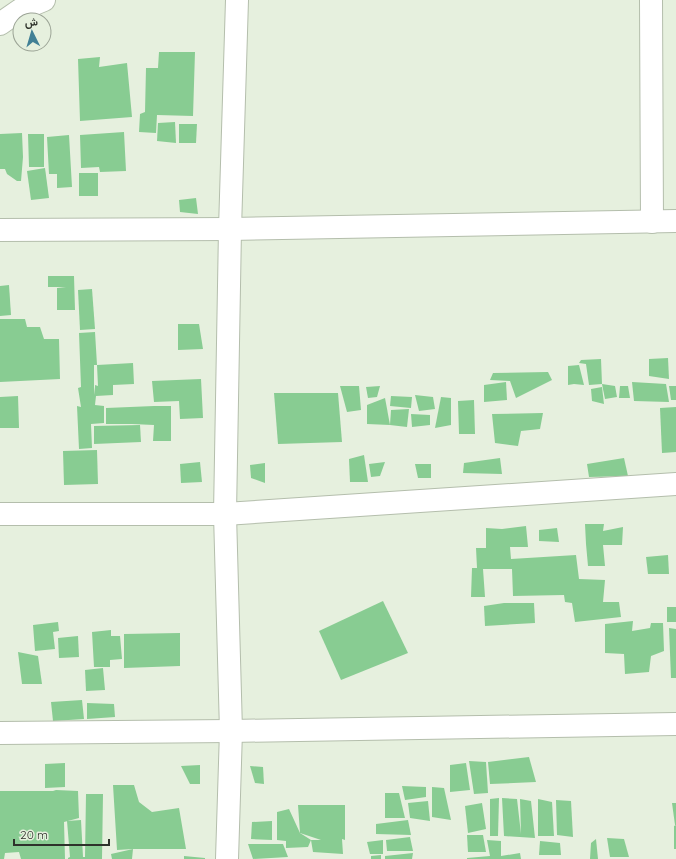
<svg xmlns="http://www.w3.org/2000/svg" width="676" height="859" font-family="Quicksand,Vazirmatn,sans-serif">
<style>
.building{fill:#88cc92}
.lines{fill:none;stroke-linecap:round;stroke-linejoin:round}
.minor-casing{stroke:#b4beac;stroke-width:24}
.minor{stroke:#fff;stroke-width:22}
</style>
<rect width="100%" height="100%" fill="#e6f0de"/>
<g class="building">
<path d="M159,52H195L193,116L157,115L156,133L139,132L140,114L145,112L146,68H158Z"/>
<path d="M100,57L99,67L127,63L132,117L80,121L78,59Z"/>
<path d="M175,122L176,143L157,141L158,123Z"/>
<path d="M179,124H197L196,143H179Z"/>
<path d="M124,132L126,171L100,172L99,167L81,168L80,135Z"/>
<path d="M22,133L23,157L21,181H17L7,174L5,169H0V134Z"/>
<path d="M28,134H44V167H29Z"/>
<path d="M69,135L72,187L57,188V174H49L47,137Z"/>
<path d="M45,168L49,198L31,200L27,171Z"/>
<rect x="79" y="173" width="19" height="23"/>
<path d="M196,198L198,214L180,212L179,200Z"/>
<path d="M48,276H74L75,310H57V288L66,287H48Z"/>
<path d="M9,285L11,315L0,316V286Z"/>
<path d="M92,289L95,329L80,330L78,290Z"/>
<path d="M0,319H25L27,327H40L44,339H59L60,379L0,382Z"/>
<path d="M178,324H199L203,349L178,350Z"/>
<path d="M95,332L97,365H94V387L95,395V385L98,386L97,365L133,363L134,384L113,385V395L96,396L95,405L104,406V423L91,424L92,448L79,449L77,406L81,407L78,388L81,387L79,333Z"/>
<path d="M668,358L669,379L649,376V359Z"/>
<path d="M601,359L602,384L589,385L586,364L579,363L581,360Z"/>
<path d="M579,365L584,385L574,384L568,385V366Z"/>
<path d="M548,372L552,380L516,398L510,381L490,380L493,373Z"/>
<path d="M201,379L203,418L180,419L179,401L154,402L152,381Z"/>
<path d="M506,382L507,400L484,402V385Z"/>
<path d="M632,382L666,384L669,402L634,401Z"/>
<path d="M602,384L615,386L617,397L605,399Z"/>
<path d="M340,386H359L361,410L347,412Z"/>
<path d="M380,386L377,397L368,398L366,387Z"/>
<path d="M620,386H628L630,398H619Z"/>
<path d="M669,386H676V400H671Z"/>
<path d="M602,387L604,404L592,401L591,389Z"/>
<path d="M274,393H338L342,442L278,444Z"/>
<path d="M415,395L433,397L435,409L419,411Z"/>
<path d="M18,396L19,428H0V397Z"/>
<path d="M391,396L412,397L411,408L390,406Z"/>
<path d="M441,397L451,398V425L435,428Z"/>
<path d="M385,398L390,425L367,424V405Z"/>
<path d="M474,400L475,434H459L458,401Z"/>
<path d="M154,406H171V441H153L154,425L132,424H106V408Z"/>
<path d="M676,407V452L662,453L660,408Z"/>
<path d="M409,409L407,427L390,425L391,410Z"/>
<path d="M543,413L540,429L521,431L518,446L495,443L492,414Z"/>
<path d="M411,414L430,415V425L412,427Z"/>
<path d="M140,425L141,442L94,444V426Z"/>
<path d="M97,450L98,484L64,485L63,451Z"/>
<path d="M364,455L368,482H350L349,459Z"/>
<path d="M500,458L502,474L463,473L464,463Z"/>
<path d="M624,458L628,476L589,477L587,464Z"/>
<path d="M200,462L202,482L181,483L180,464Z"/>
<path d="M385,462L380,476L371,477L369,464Z"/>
<path d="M265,463V483L251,478L250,465Z"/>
<path d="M415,464H431V478H418Z"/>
<path d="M585,524H604L603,531L623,527L622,545H603L605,566H588L586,544Z"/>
<path d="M526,526L528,547H510L511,559L576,555L579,579L605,580L603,602H619L621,617L575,622L572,603L565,602L564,595L513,596L512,569H483L485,597H471L472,568H477L476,548H486V528L502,529Z"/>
<path d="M557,528L559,542L539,541V530Z"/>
<path d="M668,555L669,574H648L646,557Z"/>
<path d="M383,601L408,653L341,680L319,631Z"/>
<path d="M504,603H534L535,623L485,626L484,606Z"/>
<rect x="667" y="607" width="9" height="15"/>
<path d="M633,621L632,631L650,628L651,623H663L664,651L651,656L649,672L625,674L624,654L605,653V624Z"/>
<path d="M58,622L59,631L53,632L55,649L35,651L33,625Z"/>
<path d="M669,628L676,629V678H671Z"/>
<path d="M111,630V636H120L122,659L110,660V667H94L92,632Z"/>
<path d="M180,633V666L124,668V634Z"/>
<path d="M78,636L79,657L59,658L58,638Z"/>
<path d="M18,652L38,656L42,684H22Z"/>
<path d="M103,668L105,690L86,691L85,670Z"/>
<path d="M82,700L84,719L53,721L51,702Z"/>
<path d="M87,703L114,704L115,717L87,719Z"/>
<path d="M529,757L536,782L490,784L488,762Z"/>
<path d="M469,761L486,762L488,793L474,794Z"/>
<path d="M65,763V787L45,788V764Z"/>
<path d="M466,763L470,790L450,792V765Z"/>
<path d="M200,765V784H190L181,766Z"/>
<path d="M250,766L263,767L264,784L255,783Z"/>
<path d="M113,785H134L139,802L152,812L179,808L186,849H133L132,859H112L111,854L133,849L117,850Z"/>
<path d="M402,786L426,787V797L405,800Z"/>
<path d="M432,787L444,788L451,820L432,817Z"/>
<path d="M56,790L78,791L79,818L64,822L65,859H21L19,852L5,853L4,859H0V791H53Z"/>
<path d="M385,793H399L405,818H385Z"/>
<path d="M86,794H103L102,859H68V858L70,857L67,821L81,820L83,857H85Z"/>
<path d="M499,798L498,836H490V799Z"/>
<path d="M502,798L517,799L521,834L520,799L531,801L535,838L504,836Z"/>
<path d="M538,799L552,802L554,836H538Z"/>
<path d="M556,800L571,801L573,837L557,835Z"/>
<path d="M428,801L430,821L410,818L408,803Z"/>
<path d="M482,803L486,829L468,833L465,806Z"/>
<path d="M672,803H676V825H675Z"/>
<path d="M298,805H345V840L342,839L343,854L313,852L311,840H321L300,833Z"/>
<path d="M289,809L300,833L311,840L308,847L286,848V841L277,840V812Z"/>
<path d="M408,820L411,835L376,834V824Z"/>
<path d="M272,821V840L251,839L252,822Z"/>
<path d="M676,825V849H674V826Z"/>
<path d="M467,835H483L486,852H468Z"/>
<path d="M410,837L413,851H387L386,840Z"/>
<path d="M607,838L624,839L629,857H610Z"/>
<path d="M596,839L598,859H590L591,843Z"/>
<path d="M383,840V854H370L367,842Z"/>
<path d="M487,840L501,841V856L520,853L521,859H467V858L490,856Z"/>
<path d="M540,841L560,843L561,855H539Z"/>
<path d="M248,844H283L288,857L253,859Z"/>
<path d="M413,853L412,859H385V856Z"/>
<path d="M381,855V859H371V856Z"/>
<path d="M184,856L205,858V859H184Z"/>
</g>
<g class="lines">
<defs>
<g id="minor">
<path d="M651,0L652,222"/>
<path d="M0,24L20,10L44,0"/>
<path d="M0,230L230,229L676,221"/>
<path d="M0,514H225L676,484"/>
<path d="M0,733L231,731L676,724"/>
<path d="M227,859L231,731L225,514L230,229L237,0"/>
</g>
</defs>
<use href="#minor" class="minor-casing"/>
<use href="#minor" class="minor"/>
</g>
<g transform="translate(32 32) rotate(355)"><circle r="19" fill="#e6f0de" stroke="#9ca496"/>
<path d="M0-3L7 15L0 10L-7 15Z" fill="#418095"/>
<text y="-6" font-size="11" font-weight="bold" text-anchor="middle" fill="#2e322b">ش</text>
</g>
<path d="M14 839v6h95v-6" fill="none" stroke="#2e322b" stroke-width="2"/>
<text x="20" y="839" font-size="12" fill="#2e322b" stroke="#e6f0de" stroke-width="3" paint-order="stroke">20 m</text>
</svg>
